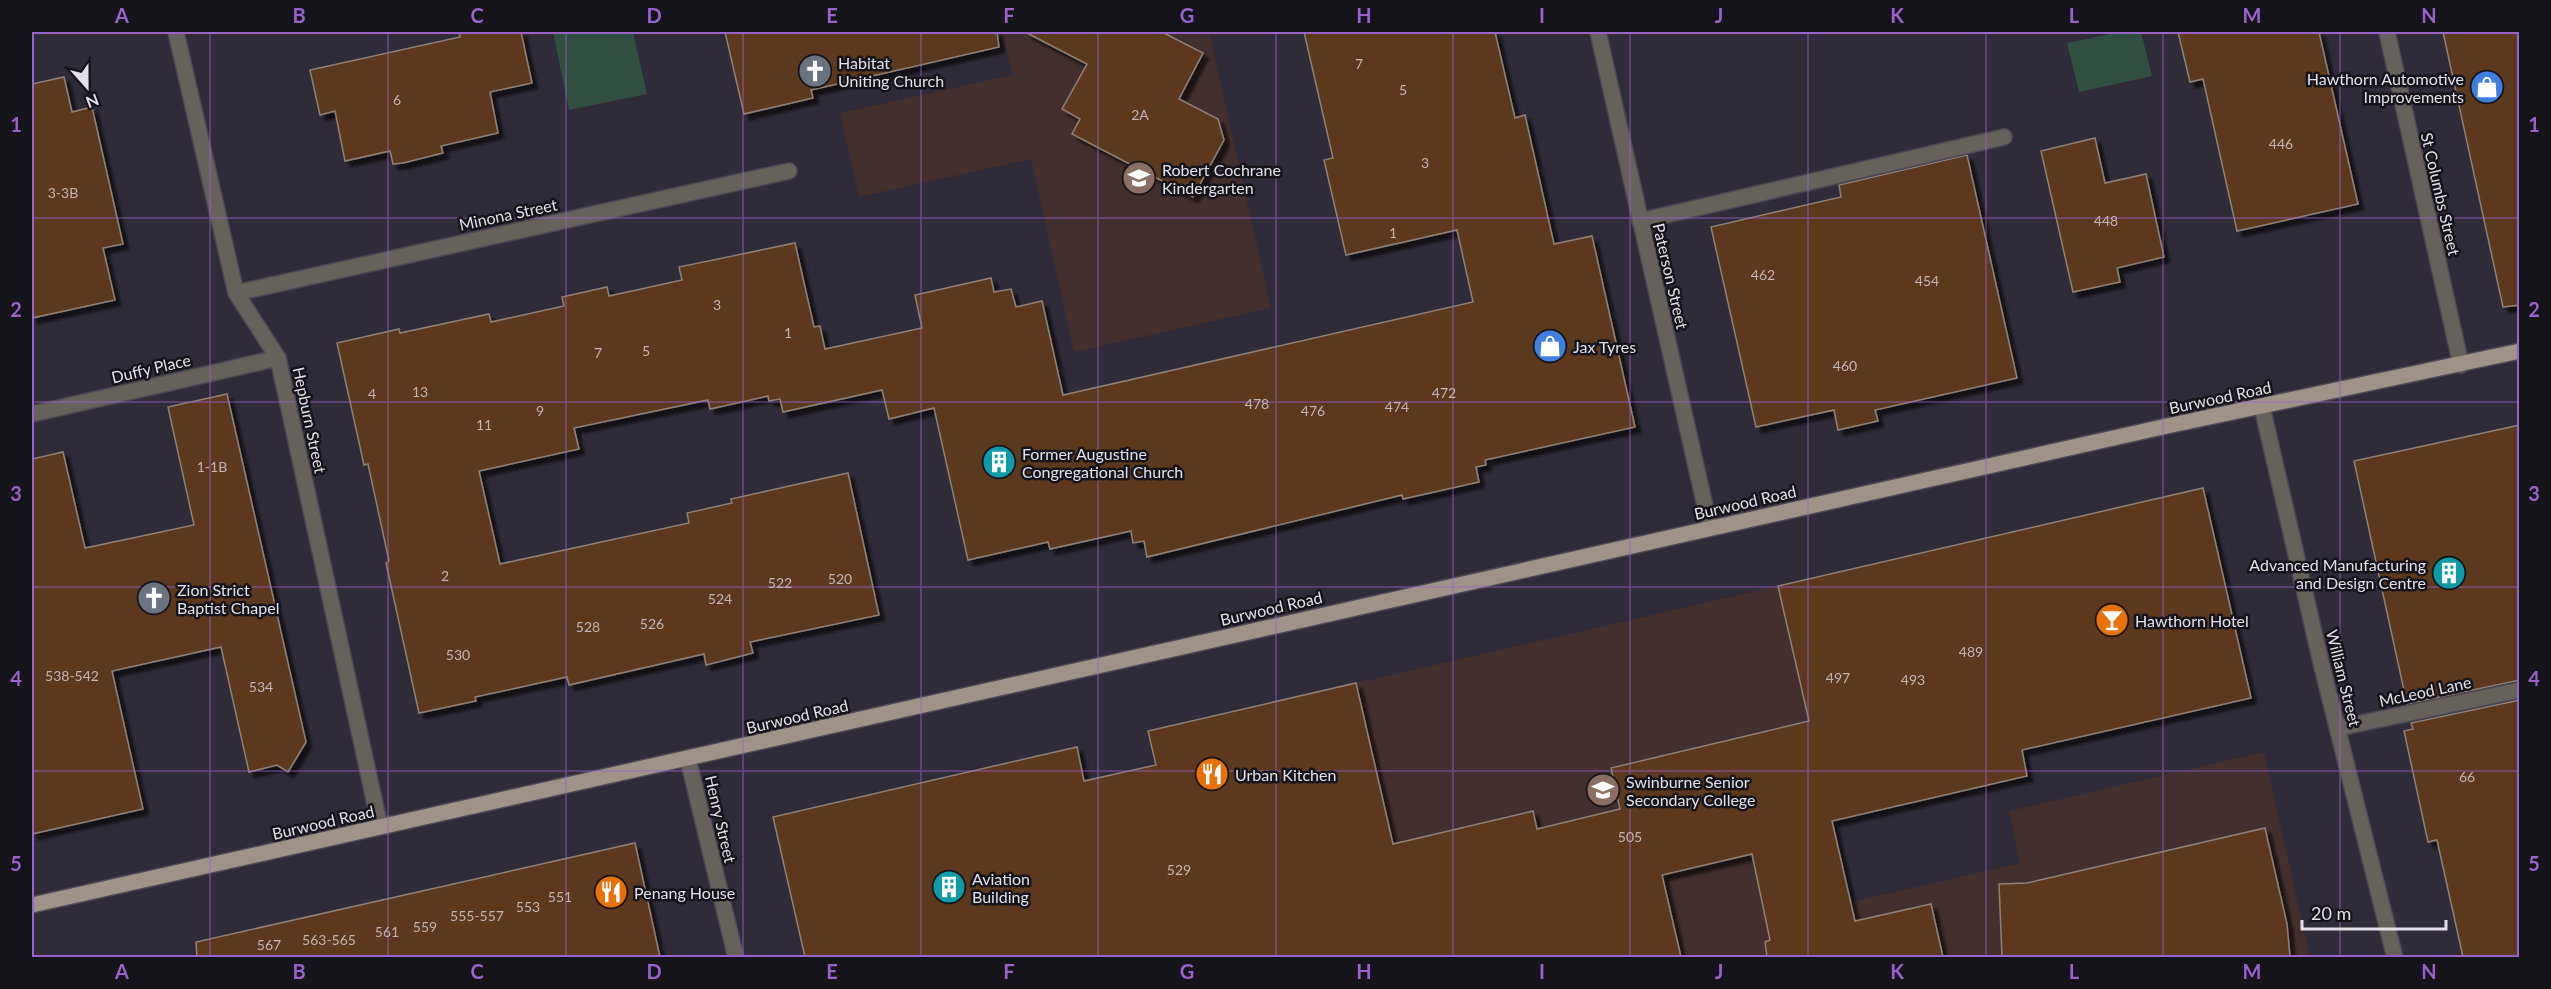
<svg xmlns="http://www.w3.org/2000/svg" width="2551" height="989" font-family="Lato,sans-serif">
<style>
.education{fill:#432f2e}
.green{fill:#2f5040}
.building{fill:#5b391f;stroke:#908176;stroke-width:1.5;filter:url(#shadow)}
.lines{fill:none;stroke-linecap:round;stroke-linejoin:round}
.minor-casing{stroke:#4c4854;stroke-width:18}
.major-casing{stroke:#4c4854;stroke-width:18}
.minor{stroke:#67615c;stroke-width:15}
.major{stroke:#9f9389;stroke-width:15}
.grid{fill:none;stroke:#9a62cc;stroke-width:1.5;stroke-opacity:0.55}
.labels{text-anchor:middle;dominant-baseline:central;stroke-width:5;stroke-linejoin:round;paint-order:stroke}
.number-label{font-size:14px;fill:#c1b6b6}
.poi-label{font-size:16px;fill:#e3e0e9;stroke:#16141b;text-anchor:start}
.street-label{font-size:16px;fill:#e3e0e9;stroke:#16141b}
.neatline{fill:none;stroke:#9a62cc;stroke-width:2}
.grid-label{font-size:20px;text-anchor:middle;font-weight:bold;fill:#9a62cc}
</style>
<defs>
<filter id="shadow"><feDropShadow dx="5.5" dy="5.5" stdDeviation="1.5" flood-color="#0009"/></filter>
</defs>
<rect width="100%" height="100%" fill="#2f2b38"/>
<g class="education">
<path d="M1002,32H1209L1271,308L1074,352L1031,159L859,197L840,113L1012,75Z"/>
<path d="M1778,586L1851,902L2020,863L2009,811L2264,752L2310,957H1419L1356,683Z"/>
</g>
<g class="green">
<path d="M553,32H633L647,94L569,110Z"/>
<path d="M2120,32H2141L2152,76L2079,92L2067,43Z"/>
</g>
<g class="building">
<path d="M459,32H521L532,83L490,92L498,133L441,146L443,153L403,163L393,164L390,151L345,161L335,111L320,115L310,70L460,37Z"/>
<path d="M725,32H997L999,47L811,90L813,98L744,114Z"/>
<path d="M1025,32H1162L1203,53L1179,99L1218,119L1224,140L1193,197L1072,134L1080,119L1062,109L1087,64Z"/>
<path d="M1304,32H1495L1515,118L1525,115L1554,244L1592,236L1635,427L1485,460L1486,465L1476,467L1479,482L1403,499L1402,495L1147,557L1144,541L1133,543L1131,531L1050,549L1048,542L968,560L934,408L889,419L882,390L783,412L780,399L769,401L768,396L710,409L708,400L574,428L579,449L479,471L500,564L689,523L687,513L732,503L731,499L848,473L879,615L750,642L753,653L706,665L704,654L569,685L567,677L475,697L476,701L419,713L386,563L389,561L368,464L364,465L337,343L399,329L400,333L489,314L491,322L564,306L562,297L607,287L609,296L682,280L679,267L795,243L814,327L820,326L825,349L922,328L915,295L991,278L994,292L1011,289L1016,307L1042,301L1063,395L1473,302L1457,230L1346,255L1324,160L1333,158Z"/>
<path d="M2178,32H2319L2358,204L2237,231L2203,79L2190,82Z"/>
<path d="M2443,32H2520V305L2503,307Z"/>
<path d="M64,77L72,112L92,107L123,244L103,248L115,300L32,318V84Z"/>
<path d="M2095,138L2105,183L2146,174L2164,257L2117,268L2120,282L2073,292L2041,151Z"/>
<path d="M1967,155L2017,378L1875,410L1878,421L1838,430L1834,410L1756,427L1711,227L1841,197L1839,185Z"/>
<path d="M227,394L306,742L288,772L277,765L249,772L221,647L112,671L143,809L32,834V459L63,452L85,548L194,525L168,407Z"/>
<path d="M2520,425V680L2407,704L2354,461Z"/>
<path d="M2203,488L2251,698L2022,750L2027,776L1832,821L1855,921L1931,904L1943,957H1767L1765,942L1770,940L1752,854L1662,875L1681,957H805L773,817L1077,747L1084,781L1156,765L1148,731L1356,683L1393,844L1533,811L1537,829L1620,809L1611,768L1809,721L1778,586Z"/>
<path d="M2520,700V957H2463L2437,840L2428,842L2404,731L2413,729L2411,723Z"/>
<path d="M2265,828L2287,924L2290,957H2002L1999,884L2027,883Z"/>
<path d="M635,843L660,957H197L196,942Z"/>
</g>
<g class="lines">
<defs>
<g id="minor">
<path d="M176,32L236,293L278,358L380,827"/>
<path d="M1598,32L1710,528"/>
<path d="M2387,32L2461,365"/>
<path d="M1640,221L2004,137"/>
<path d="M236,293L789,171"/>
<path d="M2262,407L2322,667L2395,958"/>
<path d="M32,414L278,358"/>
<path d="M2338,728L2520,690"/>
<path d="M688,759L736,958"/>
</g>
<path id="major" d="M32,905L2167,426L2520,351"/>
</defs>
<use href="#minor" class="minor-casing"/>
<use href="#major" class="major-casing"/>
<use href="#minor" class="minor"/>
<use href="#major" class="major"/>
</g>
<path class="grid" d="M210,32V958M388,32V958M566,32V958M743,32V958M921,32V958M1098,32V958M1276,32V958M1453,32V958M1630,32V958M1808,32V958M1986,32V958M2163,32V958M2340,32V958M32,218H2520M32,402H2520M32,587H2520M32,771H2520"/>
<defs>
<symbol id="church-disc" viewBox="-11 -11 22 22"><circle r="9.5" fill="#6b7280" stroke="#16141b"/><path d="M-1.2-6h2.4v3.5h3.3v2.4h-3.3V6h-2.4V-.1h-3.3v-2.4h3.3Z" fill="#fff"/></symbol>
<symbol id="shop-disc" viewBox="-11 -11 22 22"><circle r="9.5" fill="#3f7fe0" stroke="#16141b"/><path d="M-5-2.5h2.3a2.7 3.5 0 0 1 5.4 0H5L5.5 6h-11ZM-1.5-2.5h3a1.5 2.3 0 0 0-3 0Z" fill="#fff"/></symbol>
<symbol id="school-disc" viewBox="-11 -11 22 22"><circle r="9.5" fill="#8d6e63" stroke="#16141b"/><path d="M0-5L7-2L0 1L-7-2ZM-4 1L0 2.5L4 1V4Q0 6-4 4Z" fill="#fff"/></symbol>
<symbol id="building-disc" viewBox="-11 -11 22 22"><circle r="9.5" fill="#0f9aa8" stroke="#16141b"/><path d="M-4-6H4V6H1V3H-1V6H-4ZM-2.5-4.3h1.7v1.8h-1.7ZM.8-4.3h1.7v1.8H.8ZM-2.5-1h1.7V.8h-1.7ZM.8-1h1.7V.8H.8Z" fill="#fff"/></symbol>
<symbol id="bar-disc" viewBox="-11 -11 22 22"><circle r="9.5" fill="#e8710a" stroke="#16141b"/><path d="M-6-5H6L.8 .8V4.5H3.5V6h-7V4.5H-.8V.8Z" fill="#fff"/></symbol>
<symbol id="restaurant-disc" viewBox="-11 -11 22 22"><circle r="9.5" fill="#e8710a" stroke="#16141b"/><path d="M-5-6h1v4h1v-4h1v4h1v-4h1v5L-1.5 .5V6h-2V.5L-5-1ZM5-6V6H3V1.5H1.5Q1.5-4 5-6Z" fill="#fff"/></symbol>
</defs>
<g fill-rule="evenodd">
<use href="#church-disc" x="796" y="52" width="38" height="38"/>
<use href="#shop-disc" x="2468" y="68" width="38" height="38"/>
<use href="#school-disc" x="1120" y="159" width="38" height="38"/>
<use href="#shop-disc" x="1531" y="327" width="38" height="38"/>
<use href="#building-disc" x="980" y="443" width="38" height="38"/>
<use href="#building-disc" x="2430" y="554" width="38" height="38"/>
<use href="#church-disc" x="135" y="579" width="38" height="38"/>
<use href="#bar-disc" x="2093" y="601" width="38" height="38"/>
<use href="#restaurant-disc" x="1193" y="755" width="38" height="38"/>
<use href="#school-disc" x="1584" y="771" width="38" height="38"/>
<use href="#building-disc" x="930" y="868" width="38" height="38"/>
<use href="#restaurant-disc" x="592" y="873" width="38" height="38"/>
</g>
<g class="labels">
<g class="number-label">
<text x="1359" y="63">7</text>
<text x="1403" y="89">5</text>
<text x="397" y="99">6</text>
<text x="1140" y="114">2A</text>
<text x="2281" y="143">446</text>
<text x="1425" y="162">3</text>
<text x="63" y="192">3-3B</text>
<text x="2106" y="220">448</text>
<text x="1393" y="232">1</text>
<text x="1763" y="274">462</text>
<text x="1927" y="280">454</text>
<text x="717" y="304">3</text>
<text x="788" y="332">1</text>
<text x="646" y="350">5</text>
<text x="598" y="352">7</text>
<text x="1845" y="365">460</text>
<text x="420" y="391">13</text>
<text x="1444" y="392">472</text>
<text x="372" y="393">4</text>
<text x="1257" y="403">478</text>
<text x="1397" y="406">474</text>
<text x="540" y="410">9</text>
<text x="1313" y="410">476</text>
<text x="484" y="424">11</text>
<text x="212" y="466">1-1B</text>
<text x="445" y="575">2</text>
<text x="840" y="578">520</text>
<text x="780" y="582">522</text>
<text x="720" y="598">524</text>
<text x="652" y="623">526</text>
<text x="588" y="626">528</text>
<text x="1971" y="651">489</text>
<text x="458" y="654">530</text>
<text x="72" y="675">538-542</text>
<text x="1838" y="677">497</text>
<text x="1913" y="679">493</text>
<text x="261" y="686">534</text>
<text x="2467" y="776">66</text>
<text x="1630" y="836">505</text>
<text x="1179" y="869">529</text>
<text x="560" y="896">551</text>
<text x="528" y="906">553</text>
<text x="477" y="915">555-557</text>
<text x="425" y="926">559</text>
<text x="387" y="931">561</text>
<text x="329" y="939">563-565</text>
<text x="269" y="944">567</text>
</g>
<g class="poi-label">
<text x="838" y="62">Habitat<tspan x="838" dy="18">Uniting Church</tspan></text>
<text x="2464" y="78" text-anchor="end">Hawthorn Automotive<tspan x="2464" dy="18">Improvements</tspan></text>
<text x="1162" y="169">Robert Cochrane<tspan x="1162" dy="18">Kindergarten</tspan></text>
<text x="1573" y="346">Jax Tyres</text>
<text x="1022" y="453">Former Augustine<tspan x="1022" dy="18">Congregational Church</tspan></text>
<text x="2426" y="564" text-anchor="end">Advanced Manufacturing<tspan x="2426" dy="18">and Design Centre</tspan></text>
<text x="177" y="589">Zion Strict<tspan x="177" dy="18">Baptist Chapel</tspan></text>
<text x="2135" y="620">Hawthorn Hotel</text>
<text x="1235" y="774">Urban Kitchen</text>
<text x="1626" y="781">Swinburne Senior<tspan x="1626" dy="18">Secondary College</tspan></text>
<text x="972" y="878">Aviation<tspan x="972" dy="18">Building</tspan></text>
<text x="634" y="892">Penang House</text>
</g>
<g class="street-label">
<text transform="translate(2441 194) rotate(77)">St Columbs Street</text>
<text transform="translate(508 214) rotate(-12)">Minona Street</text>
<text transform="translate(1671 276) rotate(77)">Paterson Street</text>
<text transform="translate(151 368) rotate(-13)">Duffy Place</text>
<text transform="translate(2220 397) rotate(-12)">Burwood Road</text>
<text transform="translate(310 420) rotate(78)">Hepburn Street</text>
<text transform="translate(1745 502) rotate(-13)">Burwood Road</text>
<text transform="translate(1271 608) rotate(-13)">Burwood Road</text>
<text transform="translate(2344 678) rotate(76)">William Street</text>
<text transform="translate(2425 691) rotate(-12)">McLeod Lane</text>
<text transform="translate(797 716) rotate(-13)">Burwood Road</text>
<text transform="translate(721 819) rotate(77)">Henry Street</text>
<text transform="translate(323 822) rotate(-13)">Burwood Road</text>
</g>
</g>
<rect width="2551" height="989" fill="none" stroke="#16141b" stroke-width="66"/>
<g transform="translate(87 87) rotate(159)" stroke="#16141b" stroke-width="4.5" paint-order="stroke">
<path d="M0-4.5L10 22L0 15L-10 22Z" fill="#e3e0e9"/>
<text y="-9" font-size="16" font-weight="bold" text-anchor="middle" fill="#e3e0e9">N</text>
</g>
<path d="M2302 920v9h144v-9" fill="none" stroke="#e3e0e9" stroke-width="3"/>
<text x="2311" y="920" font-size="18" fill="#e3e0e9" stroke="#16141b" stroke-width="4.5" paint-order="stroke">20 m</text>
<rect x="33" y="33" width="2485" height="923" class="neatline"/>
<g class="grid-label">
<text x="122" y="23">A</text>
<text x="299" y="23">B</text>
<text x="477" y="23">C</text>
<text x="654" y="23">D</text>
<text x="832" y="23">E</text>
<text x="1009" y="23">F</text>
<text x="1187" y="23">G</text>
<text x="1364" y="23">H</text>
<text x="1542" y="23">I</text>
<text x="1719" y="23">J</text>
<text x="1897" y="23">K</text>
<text x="2074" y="23">L</text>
<text x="2252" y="23">M</text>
<text x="2429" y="23">N</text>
<text x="16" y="132">1</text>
<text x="2534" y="132">1</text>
<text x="16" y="317">2</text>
<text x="2534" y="317">2</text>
<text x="16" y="501">3</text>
<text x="2534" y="501">3</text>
<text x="16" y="686">4</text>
<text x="2534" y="686">4</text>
<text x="16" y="871">5</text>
<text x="2534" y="871">5</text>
<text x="122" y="979">A</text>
<text x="299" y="979">B</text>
<text x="477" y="979">C</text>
<text x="654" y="979">D</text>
<text x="832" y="979">E</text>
<text x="1009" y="979">F</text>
<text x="1187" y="979">G</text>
<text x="1364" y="979">H</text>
<text x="1542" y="979">I</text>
<text x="1719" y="979">J</text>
<text x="1897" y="979">K</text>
<text x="2074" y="979">L</text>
<text x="2252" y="979">M</text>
<text x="2429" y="979">N</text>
</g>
</svg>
